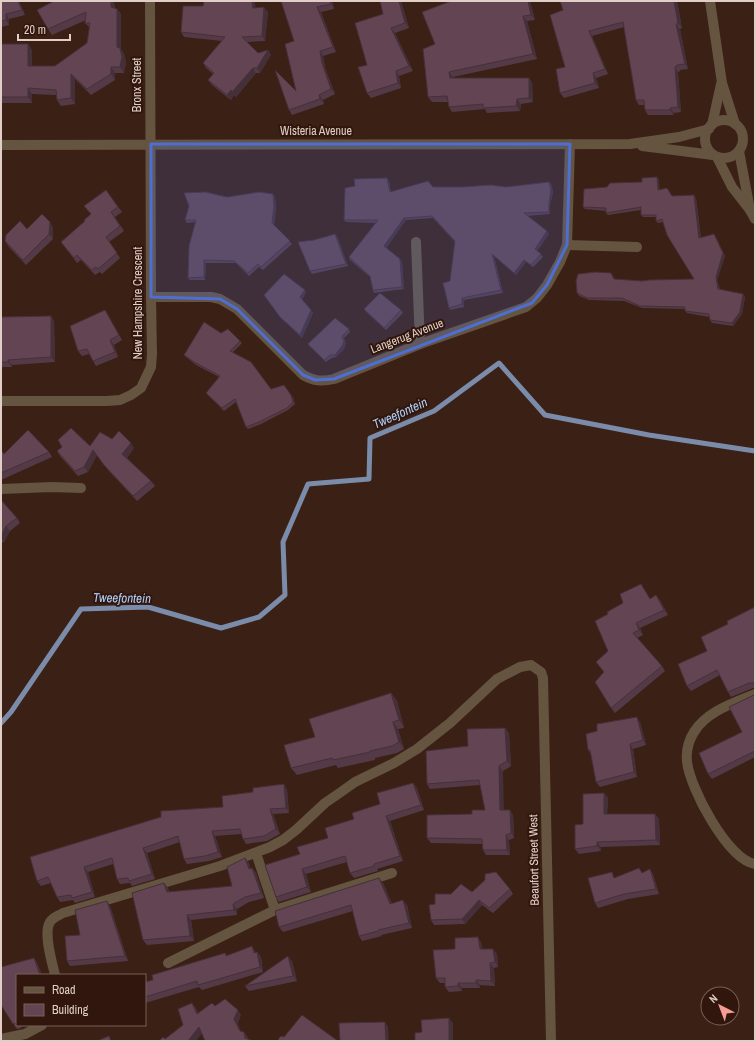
<svg xmlns="http://www.w3.org/2000/svg" width="756" height="1042" font-family="'Archivo Narrow',sans-serif">
<style>
.lines{fill:none;stroke-linecap:round;stroke-linejoin:round}
.stream{stroke:#7a8caa;stroke-width:5}
.minor{stroke:#645440;stroke-width:10}
.wall{fill:#543a47}
.shaded-wall{fill:#453039}
.building{fill:#624452;stroke:#453039}
.marked{fill:#4e6ed4;fill-opacity:0.2;stroke:#4e6ed4;stroke-width:3;stroke-linejoin:round}
.labels{text-anchor:middle;dominant-baseline:central;stroke-width:4;stroke-linejoin:round;paint-order:stroke}
.street-label{font-size:12px;fill:#e1cfc7;stroke:#30160c}
.water-label{font-size:13px;font-style:italic;fill:#afcdf7;stroke:#30160c}
</style>
<rect width="100%" height="100%" fill="#3b2015"/>
<g class="lines">
<path class="stream" d="M1,723L11,712L81,609L148,607L221,628L259,617L285,595L283,542L308,484L369,479L370,438L434,411L499,363L545,415L649,435L755,451"/>
<g class="minor">
<path d="M710,1L722,83L735,124"/>
<circle cx="724" cy="139" r="19"/>
<path d="M712,125L721,84"/>
<path d="M1,145L630,144L679,137L709,129"/>
<path d="M642,146L713,155"/>
<path d="M739,151L750,210"/>
<path d="M717,157L732,187L750,210L755,219"/>
<path d="M416,242L420,344"/>
<path d="M567,245L637,247"/>
<path d="M151,297H211L220,299L237,309L303,375C314,381 322,382 334,379L420,344L526,307L537,298L547,285L560,262L567,245L570,144"/>
<path d="M1,401H107L120,400L131,395L141,388L151,367L152,354L151,297L150,1"/>
<path d="M1,489L52,487L81,488"/>
<path d="M755,694C734,703 707,711 694,732C689,740 686,751 687,761C689,787 728,860 755,864"/>
<path d="M256,853L275,910L392,873"/>
<path d="M168,963L275,910"/>
<path d="M55,975C52,962 43,933 50,922C53,917 58,916 63,913L220,866L270,847L283,840L296,830L325,803L341,792L355,782L394,763L417,749L450,723L497,679L520,667L531,665L541,672L543,678L551,1041"/>
<path d="M1,1039L25,1034L42,1025"/>
</g>
</g>
<g class="wall">
<path d="M1,1H19L25,15L9,19V25L1,27Z"/>
<path d="M54,1H113L114,3L115,8L117,9L121,14V49L124,54L126,63L124,73H115V80L91,95L75,79V104L61,106L57,100L56,95L32,94V103H1V44H28L32,50V66H55L87,43L90,28L85,23L86,20L52,35L48,29Z"/>
<path d="M282,1H332L334,9L321,12L336,52L323,56L325,68L335,94L323,100L324,104L292,115L289,110L296,91L294,41Z"/>
<path d="M380,1H401L409,28L395,33L413,71L399,76L401,88L371,98L367,93V65L383,14Z"/>
<path d="M451,1H530L535,20L527,21L537,59L453,77V78H529L532,83L533,102L521,104L520,111L487,113L485,109L452,112L449,107L448,102H432L428,97L435,44Z"/>
<path d="M677,1L682,28L680,29L688,69L680,70V71L678,72L681,112L674,113L673,115H648L645,110L644,105H639L636,100L624,27L592,36L608,74L596,78L599,88L564,98L560,93L565,67L563,10Z"/>
<path d="M256,8L268,12L265,41L247,42L258,53L268,50L271,55L260,73H256L236,97L234,95L231,100L212,85L208,80L213,74L206,68L203,63L222,41L184,37L181,32Z"/>
<path d="M657,177L659,180V190L672,196L696,198L701,238L716,237L725,256L717,280L720,289L743,294L745,297L742,314L733,326L712,323L710,320L709,317L687,313L685,311V309L642,308L624,301L589,300L579,296L577,293L612,276L614,279L642,281L694,279L663,222L658,223L656,221V217H643L641,215V210L608,215L606,213V211L585,209L583,207L607,187L642,182Z"/>
<path d="M387,178L389,181L391,192L433,187H506L549,182L551,184L553,192L550,205V214L527,216L549,234L537,251L541,254L543,257L533,267L526,262L516,275L494,256L503,293L464,300V307L450,310L449,308L450,281L455,242L433,218L406,220L386,248L400,259L402,262L404,289L374,293L373,290L370,277L350,260L349,257L376,223L346,222L344,220L355,186Z"/>
<path d="M106,190L122,212L115,217L124,231L109,242L120,258L102,274L100,272L95,275L81,260L77,263L61,242L85,221L90,215Z"/>
<path d="M273,194L275,197L276,209L274,225L292,244L263,270L259,267L249,276L236,263H206L205,280H190L188,278L196,222L187,223L185,220L227,197Z"/>
<path d="M53,227V239L26,265L8,246L5,241L27,229Z"/>
<path d="M337,236L348,266L312,274L310,271Z"/>
<path d="M306,292L302,300L313,313L302,338L282,319L264,295Z"/>
<path d="M364,309L401,310L403,313L386,330L366,312Z"/>
<path d="M105,310L108,315L122,340L114,345L118,357L96,366L93,361L89,354L82,356L78,351Z"/>
<path d="M51,316L54,321L55,362L12,365V367H1V317Z"/>
<path d="M349,329L350,332L344,338L346,343L344,349L336,357L332,358L326,362L309,346L308,344Z"/>
<path d="M221,333L240,341L242,343L233,352L271,389L293,397L295,404L288,410L261,424L248,429L246,427L236,402L224,411L206,393L219,377L196,365L186,357L184,355Z"/>
<path d="M112,439L134,448L127,458L151,481L155,486L137,501L108,470L97,455L88,472L78,476L60,456L57,451L90,446Z"/>
<path d="M1,450L4,454L49,452L52,457L1,480Z"/>
<path d="M1,500L17,518L20,523L10,531L4,542L1,543Z"/>
<path d="M641,584L650,599L660,600L668,615L640,628L643,635L637,638L662,666L665,671L615,713L611,708L603,672L608,651V614L623,603Z"/>
<path d="M755,607V688H753L731,697L728,692L720,675L691,691L687,686L707,651L728,624Z"/>
<path d="M391,693L397,701L404,728L398,729L404,749L397,753L375,758V760L338,768L336,765L297,775L291,768L315,737Z"/>
<path d="M755,694V757L712,779L708,774L742,732L754,695Z"/>
<path d="M640,722L646,745L633,749L637,777L600,787L596,782L591,755L588,750Z"/>
<path d="M505,728L509,733L511,766L503,771V810L513,815L514,838L509,840L510,855H486L483,850L482,844L431,843L427,838L472,814L485,810L480,785L430,789L427,784L468,746Z"/>
<path d="M413,783L417,788L424,810L390,821L403,861L377,869L378,871L354,878L350,873L347,862L306,874L311,892L279,902L276,897L328,838L354,819L380,804Z"/>
<path d="M287,789L289,813L273,814L280,834L267,841L246,844L243,839L241,834L215,836L222,857L209,861L187,864L184,859L180,842L147,853L155,879L132,886L130,883L120,884L117,879L113,864L88,872L95,897L75,903L73,900L60,902L57,897L51,883L41,886L37,881L223,807Z"/>
<path d="M604,793L608,798L607,814H655L659,819L660,845L601,847V851L579,854L575,849L583,824Z"/>
<path d="M245,858L249,863L250,869L252,868L256,873L264,898L249,902L237,909V915L191,920L194,941L147,945L143,940L164,883L168,888L169,892L232,886Z"/>
<path d="M650,869L653,874L659,894L628,899L598,908L595,903L615,877L642,873Z"/>
<path d="M383,883L392,904L407,905L412,928L381,935L382,936L362,941L359,936L353,911L283,932L279,927Z"/>
<path d="M510,889L513,894L493,913L482,905L465,924L434,925L431,920L435,904L451,894Z"/>
<path d="M110,906L128,961L70,966L67,961L80,935Z"/>
<path d="M481,942L482,949L497,954L498,967L494,968L495,986L480,985V988H462V991L449,992L445,987V983H440L436,978L455,949Z"/>
<path d="M255,951L256,953L257,952L261,957L263,972L202,990L199,987L145,1003V982L153,980L225,953L227,955Z"/>
<path d="M34,958L37,963L42,975H17V1025H24L19,1029H17L1,1005V967Z"/>
<path d="M292,961L297,981L249,991L245,986Z"/>
</g>
<g class="shaded-wall">
<path d="M18,1H19L25,15L22,10Z"/>
<path d="M111,1H113L114,3L115,13L111,7Z"/>
<path d="M252,1H255L256,13L253,8Z"/>
<path d="M330,1H332L334,9L331,4Z"/>
<path d="M399,1H401L409,28L405,23Z"/>
<path d="M528,1H530L535,20L531,15Z"/>
<path d="M674,1H677L682,28L678,23Z"/>
<path d="M264,7L268,12L265,41L262,36Z"/>
<path d="M317,7L321,12L336,52L333,47Z"/>
<path d="M117,9L121,14V49L124,54L126,63L124,73L120,67L117,47Z"/>
<path d="M6,14L9,19V25L6,20Z"/>
<path d="M523,16L527,21L537,59L533,54Z"/>
<path d="M676,24L680,29L688,69L685,64Z"/>
<path d="M391,28L395,33L413,71L409,66Z"/>
<path d="M589,31L592,36L608,74L605,69Z"/>
<path d="M28,44L32,50V72L28,66Z"/>
<path d="M268,50L271,55L260,73L257,68Z"/>
<path d="M320,51L323,56L325,68L335,94L331,89L322,63Z"/>
<path d="M111,67L115,73V80L111,74Z"/>
<path d="M675,67L678,72L681,112L678,107Z"/>
<path d="M253,68L256,73L236,97L232,92Z"/>
<path d="M396,71L399,76L401,88L398,83Z"/>
<path d="M449,72L453,77L454,83L450,78Z"/>
<path d="M593,73L596,78L599,88L595,83Z"/>
<path d="M71,74L75,79V104L71,98Z"/>
<path d="M529,78L532,83L533,102L529,98Z"/>
<path d="M28,88L32,94V103L28,97Z"/>
<path d="M231,90L234,95L231,100L227,95Z"/>
<path d="M319,95L323,100L324,104L320,99Z"/>
<path d="M517,99L521,104L520,111L516,106Z"/>
<path d="M670,108L674,113L673,115L670,110Z"/>
<path d="M657,177L659,180L660,193L658,190Z"/>
<path d="M387,178L389,181L391,195L390,192Z"/>
<path d="M549,182L551,184L553,192L550,205V214L549,212Z"/>
<path d="M273,194L275,197L276,209L273,225L272,223Z"/>
<path d="M694,195L696,198L701,241L699,238Z"/>
<path d="M404,218L406,220L386,249L384,246Z"/>
<path d="M50,222L53,227V239L49,234Z"/>
<path d="M547,231L549,234L536,251L535,249Z"/>
<path d="M335,234L337,236L348,266L346,264Z"/>
<path d="M714,234L725,256L717,280L720,291L718,289L716,277Z"/>
<path d="M492,254L494,256L503,293L501,290Z"/>
<path d="M400,259L402,262L404,289L402,287Z"/>
<path d="M204,260L206,263L205,280L204,277Z"/>
<path d="M524,260L526,262L516,275L514,273Z"/>
<path d="M305,290L306,292L302,300L300,297Z"/>
<path d="M743,294L745,297L742,314L733,326L732,323Z"/>
<path d="M462,298L464,300V307L462,304Z"/>
<path d="M311,310L313,313L302,338L300,335Z"/>
<path d="M51,316L54,321L55,362L51,357Z"/>
<path d="M342,336L346,343L344,349L336,357L335,355Z"/>
<path d="M110,340L114,345L118,357L115,352Z"/>
<path d="M8,360L12,365V367L8,362Z"/>
<path d="M291,395L293,397L295,404L293,402Z"/>
<path d="M131,443L134,448L126,459L122,454Z"/>
<path d="M93,450L97,455L88,472L84,467Z"/>
<path d="M6,526L10,531L4,542L1,538V536Z"/>
<path d="M656,595L660,600L668,615L664,610Z"/>
<path d="M636,623L640,628L643,635L639,630Z"/>
<path d="M391,693L397,701L404,728L399,720Z"/>
<path d="M637,717L640,722L646,745L643,740Z"/>
<path d="M393,722L398,729L404,749L399,742Z"/>
<path d="M505,728L509,733L511,766L507,761Z"/>
<path d="M630,744L633,749L637,777L634,772Z"/>
<path d="M499,766L503,771L504,815L500,810Z"/>
<path d="M413,783L417,788L424,810L421,805Z"/>
<path d="M284,784L287,789L289,813L286,808Z"/>
<path d="M604,793L608,798L607,819L604,814Z"/>
<path d="M270,809L273,814L280,834L276,829Z"/>
<path d="M510,810L513,815L514,838L511,833Z"/>
<path d="M655,814L659,819L660,845L656,840Z"/>
<path d="M386,816L390,821L403,861L400,856Z"/>
<path d="M212,831L215,836L222,857L218,852Z"/>
<path d="M506,835L509,840L510,855L507,850Z"/>
<path d="M597,842L601,847V851L597,846Z"/>
<path d="M143,848L147,853L155,879L152,874Z"/>
<path d="M245,858L249,863L252,874L249,869Z"/>
<path d="M84,867L88,872L95,897L92,892Z"/>
<path d="M252,868L256,873L264,898L261,893Z"/>
<path d="M302,869L306,874L311,892L307,887Z"/>
<path d="M650,869L653,874L659,894L656,889Z"/>
<path d="M379,878L383,883L394,909L390,904Z"/>
<path d="M164,883L168,888L170,897L167,892Z"/>
<path d="M403,900L407,905L412,928L409,923Z"/>
<path d="M479,900L482,905L465,924L462,919Z"/>
<path d="M107,901L110,906L128,961L125,956Z"/>
<path d="M233,904L237,909V915L234,910Z"/>
<path d="M187,915L191,920L194,941L190,936Z"/>
<path d="M478,937L481,942L483,954L480,949Z"/>
<path d="M252,946L255,951L257,958L254,953Z"/>
<path d="M493,949L497,954L498,967L495,962Z"/>
<path d="M257,952L261,957L263,972L260,967Z"/>
<path d="M288,956L292,961L297,981L293,976Z"/>
<path d="M34,958L37,963L42,975H40Z"/>
<path d="M490,963L494,968L495,986L491,981Z"/>
<path d="M476,980L480,985V988L476,983Z"/>
<path d="M458,983L462,988V991L458,986Z"/>
<path d="M192,1003L196,1008L201,1019L197,1014Z"/>
<path d="M238,1010L241,1015L238,1024L243,1036L240,1031L234,1019Z"/>
<path d="M449,1018L453,1023V1041H449Z"/>
<path d="M385,1022L388,1027L389,1041H386Z"/>
<path d="M199,1027L203,1032L196,1041H188Z"/>
<path d="M244,1032L248,1037V1041L245,1038Z"/>
</g>
<g class="building">
<path d="M1,1H18L22,10L6,14V20L1,21Z"/>
<path d="M54,1H111V7L117,9V47L120,48L122,57L120,67H111V74L87,89L71,74V98L57,100L56,90L28,88V97H1V44H28V66H55L87,43L90,23H85L86,12L48,29L37,10Z"/>
<path d="M204,1H252L253,8L264,7L262,36L242,37L258,53L268,50L257,68H253L232,92L231,90L227,95L208,80L214,73L203,63L225,37L181,32L183,6H203Z"/>
<path d="M281,1H330L331,4L317,7L333,47L320,51L322,63L331,89L319,95L320,99L289,110L275,70L296,91L285,44L294,41Z"/>
<path d="M380,1H399L405,23L391,28L409,66L396,71L398,83L367,93L358,67L367,65L355,23L383,14Z"/>
<path d="M451,1H528L531,15L523,16L533,54L449,72L450,78H529V98L517,99L516,106L483,108V104L449,107L447,96L428,97L423,49L435,44L422,12Z"/>
<path d="M560,1H674L678,23L676,24L685,64L677,65V66L675,67L678,107L670,108V110H645L644,100H636L623,22L589,31L605,69L593,73L595,83L560,93L556,69L565,67L550,15L563,10Z"/>
<path d="M657,177L658,190L667,188L672,196L694,195L699,238L714,234L723,253L716,277L718,289L743,294L740,312L732,323L710,320L709,314L685,311V307L640,306L622,298H587L577,293L576,281L578,274L596,272L611,273L614,279L642,281L649,280L694,279L667,235L662,219L656,221V215H641V207L606,213V208L583,207L584,189L607,187L610,183L642,182V178Z"/>
<path d="M387,178L390,192L428,181L433,187H462L491,185L506,187L549,182L551,189L549,203V212L524,213L547,231L535,249L541,254L531,265L524,260L514,273L492,254L501,290L462,298V304L449,308L443,283L450,281L455,241L432,216L404,218L384,246L400,259L402,287L373,290L370,276L349,257L378,220H344L345,188L355,186L354,179Z"/>
<path d="M106,190L118,207L111,212L120,226L106,237L117,253L98,269L96,267L92,270L77,255L74,258L61,242L85,221L84,220L91,214L84,206Z"/>
<path d="M205,192L227,197L259,192L273,194L274,206L272,223L290,241L261,267L258,264L248,273L234,261L204,260V277L188,278L189,246L196,220H185L189,206L184,193Z"/>
<path d="M42,214L50,222L49,234L23,260L5,241L6,235L20,221L27,229Z"/>
<path d="M335,234L346,264L310,271L298,242L314,240Z"/>
<path d="M284,274L305,290L300,297L311,310L300,335L280,317L264,295Z"/>
<path d="M380,293L401,310L384,328L364,309Z"/>
<path d="M105,310L119,335L110,340L115,352L93,361L87,349L78,351L70,326Z"/>
<path d="M51,316V357L8,360V362H1V317Z"/>
<path d="M335,318L349,329L342,336L344,341L342,346L335,355H330L324,360L308,344Z"/>
<path d="M204,322L221,333L228,329L240,341L230,351L251,362L271,389L284,385L291,395L293,402L287,408L259,422L246,427L235,399L222,408L206,393L220,376L194,362L184,355Z"/>
<path d="M71,428L90,446L100,432L112,439L119,431L131,443L122,454L151,481L133,496L104,465L93,450L84,467L75,471L57,451L62,447L58,440Z"/>
<path d="M28,430L49,452L1,473V450L4,454Z"/>
<path d="M1,500L17,518L6,526L1,536Z"/>
<path d="M641,584L650,599L656,595L664,610L636,623L639,630L633,633L662,666L611,708L595,682L604,672L596,662L608,651L595,621L608,614L607,612L623,603L620,594Z"/>
<path d="M755,607V684L753,683H749L728,692L717,670L687,686L678,664L707,651L701,637L728,624L727,621Z"/>
<path d="M391,693L399,720L393,722L399,742L392,746L370,751V752L333,760L332,758L291,768L284,745L315,737L309,719Z"/>
<path d="M755,694V751L708,774L699,753L742,732L729,707L754,695Z"/>
<path d="M637,717L643,740L630,744L634,772L596,782L590,750H588L586,734L597,731V724Z"/>
<path d="M505,728L507,761L499,766L500,810H510L511,833L506,835L507,850H483L482,839L427,838V815L472,814V810H485L479,780L427,784L426,751L468,746L467,729Z"/>
<path d="M413,783L421,805L386,816L400,856L374,864V866L350,873L345,856L302,869L307,887L276,897L265,865L300,854L297,847L328,838L325,828L354,819L352,813L380,804L377,793Z"/>
<path d="M284,784L286,808L270,809L276,829L264,836L243,839L240,829L212,831L218,852L205,856L184,859L178,836L143,848L152,874L129,881L128,878L117,879L112,858L84,867L92,892L72,898L71,895L57,897L48,877L37,881L30,857L161,817V811L223,807L222,796L253,792V788Z"/>
<path d="M604,793V814H655L656,840L597,842V846L575,849V825L583,824V794Z"/>
<path d="M245,858L249,869L252,868L261,893L245,897L233,904L234,910L187,915L190,936L143,940L132,893L164,883L167,892L232,886L227,867Z"/>
<path d="M639,868L642,873L650,869L656,889L624,894L595,903L588,878L612,872L614,878Z"/>
<path d="M496,872L510,889L489,908L479,900L462,919L431,920L429,905L435,904V894H451L461,884L472,892L485,880V874Z"/>
<path d="M379,878L390,904L403,900L409,923L378,930V931L359,936L351,905L279,927L275,911Z"/>
<path d="M107,901L125,956L67,961L65,936L80,935L75,910Z"/>
<path d="M478,937L480,949H493L495,962L490,963L491,981L476,980V983H458V986L445,987V978H436L433,950L455,949V938Z"/>
<path d="M252,946L254,953L257,952L260,967L198,985L197,981L145,997V982L153,980L152,975L225,953L226,956Z"/>
<path d="M288,956L293,976L245,986Z"/>
<path d="M34,958L40,975H17V1023L13,1024L1,1005V967Z"/>
<path d="M225,999L238,1010L234,1019L240,1031L244,1032L245,1038L253,1041H205L199,1027L188,1041H159L163,1037L165,1039L183,1025L178,1009L192,1003L197,1014L212,1003L215,1006Z"/>
<path d="M302,1015L338,1041H277L281,1036L284,1037Z"/>
<path d="M449,1018V1041H415V1033L422,1032L421,1020Z"/>
<path d="M385,1022L386,1041H340L339,1023Z"/>
<path d="M109,1036L111,1041H97Z"/>
</g>
<path class="marked" d="M151,144H570L567,245L547,285L532,303L334,379L315,380L303,375L237,309L220,299L151,297Z"/>
<g class="labels">
<g class="street-label">
<text transform="translate(137 85) rotate(-90)">Bronx Street</text>
<text x="316" y="131">Wisteria Avenue</text>
<text transform="translate(138 303) rotate(-90)">New Hampshire Crescent</text>
<text transform="translate(407 336) rotate(-21)">Langerug Avenue</text>
<text transform="translate(534 860) rotate(-91)">Beaufort Street West</text>
</g>
<g class="water-label">
<text transform="translate(400 413) rotate(-24)">Tweefontein</text>
<text transform="translate(122 598) rotate(1)">Tweefontein</text>
</g>
</g>
<rect width="756" height="1042" fill="none" stroke="#e1cfc7" stroke-width="4"/>
<rect x="16" y="974" width="130" height="52" fill="#30160c" stroke="#776057"/>
<rect x="24" y="987" width="20" height="6" fill="#645440" stroke="#776057"/>
<text x="52" y="994" font-size="12" fill="#e1cfc7">Road</text>
<rect x="24" y="1004" width="20" height="12" fill="#624452" stroke="#776057"/>
<text x="52" y="1014" font-size="12" fill="#e1cfc7">Building</text>
<g transform="translate(720 1006) rotate(318)"><circle r="19" fill="#30160c" stroke="#776057"/>
<path d="M0-3L7 15L0 10L-7 15Z" fill="#f59c94"/>
<text y="-6" font-size="11" font-weight="bold" text-anchor="middle" fill="#e1cfc7">N</text>
</g>
<path d="M18 34v6h52v-6" fill="none" stroke="#e1cfc7" stroke-width="2"/>
<text x="24" y="34" font-size="12" fill="#e1cfc7" stroke="#30160c" stroke-width="3" paint-order="stroke">20 m</text>
</svg>
